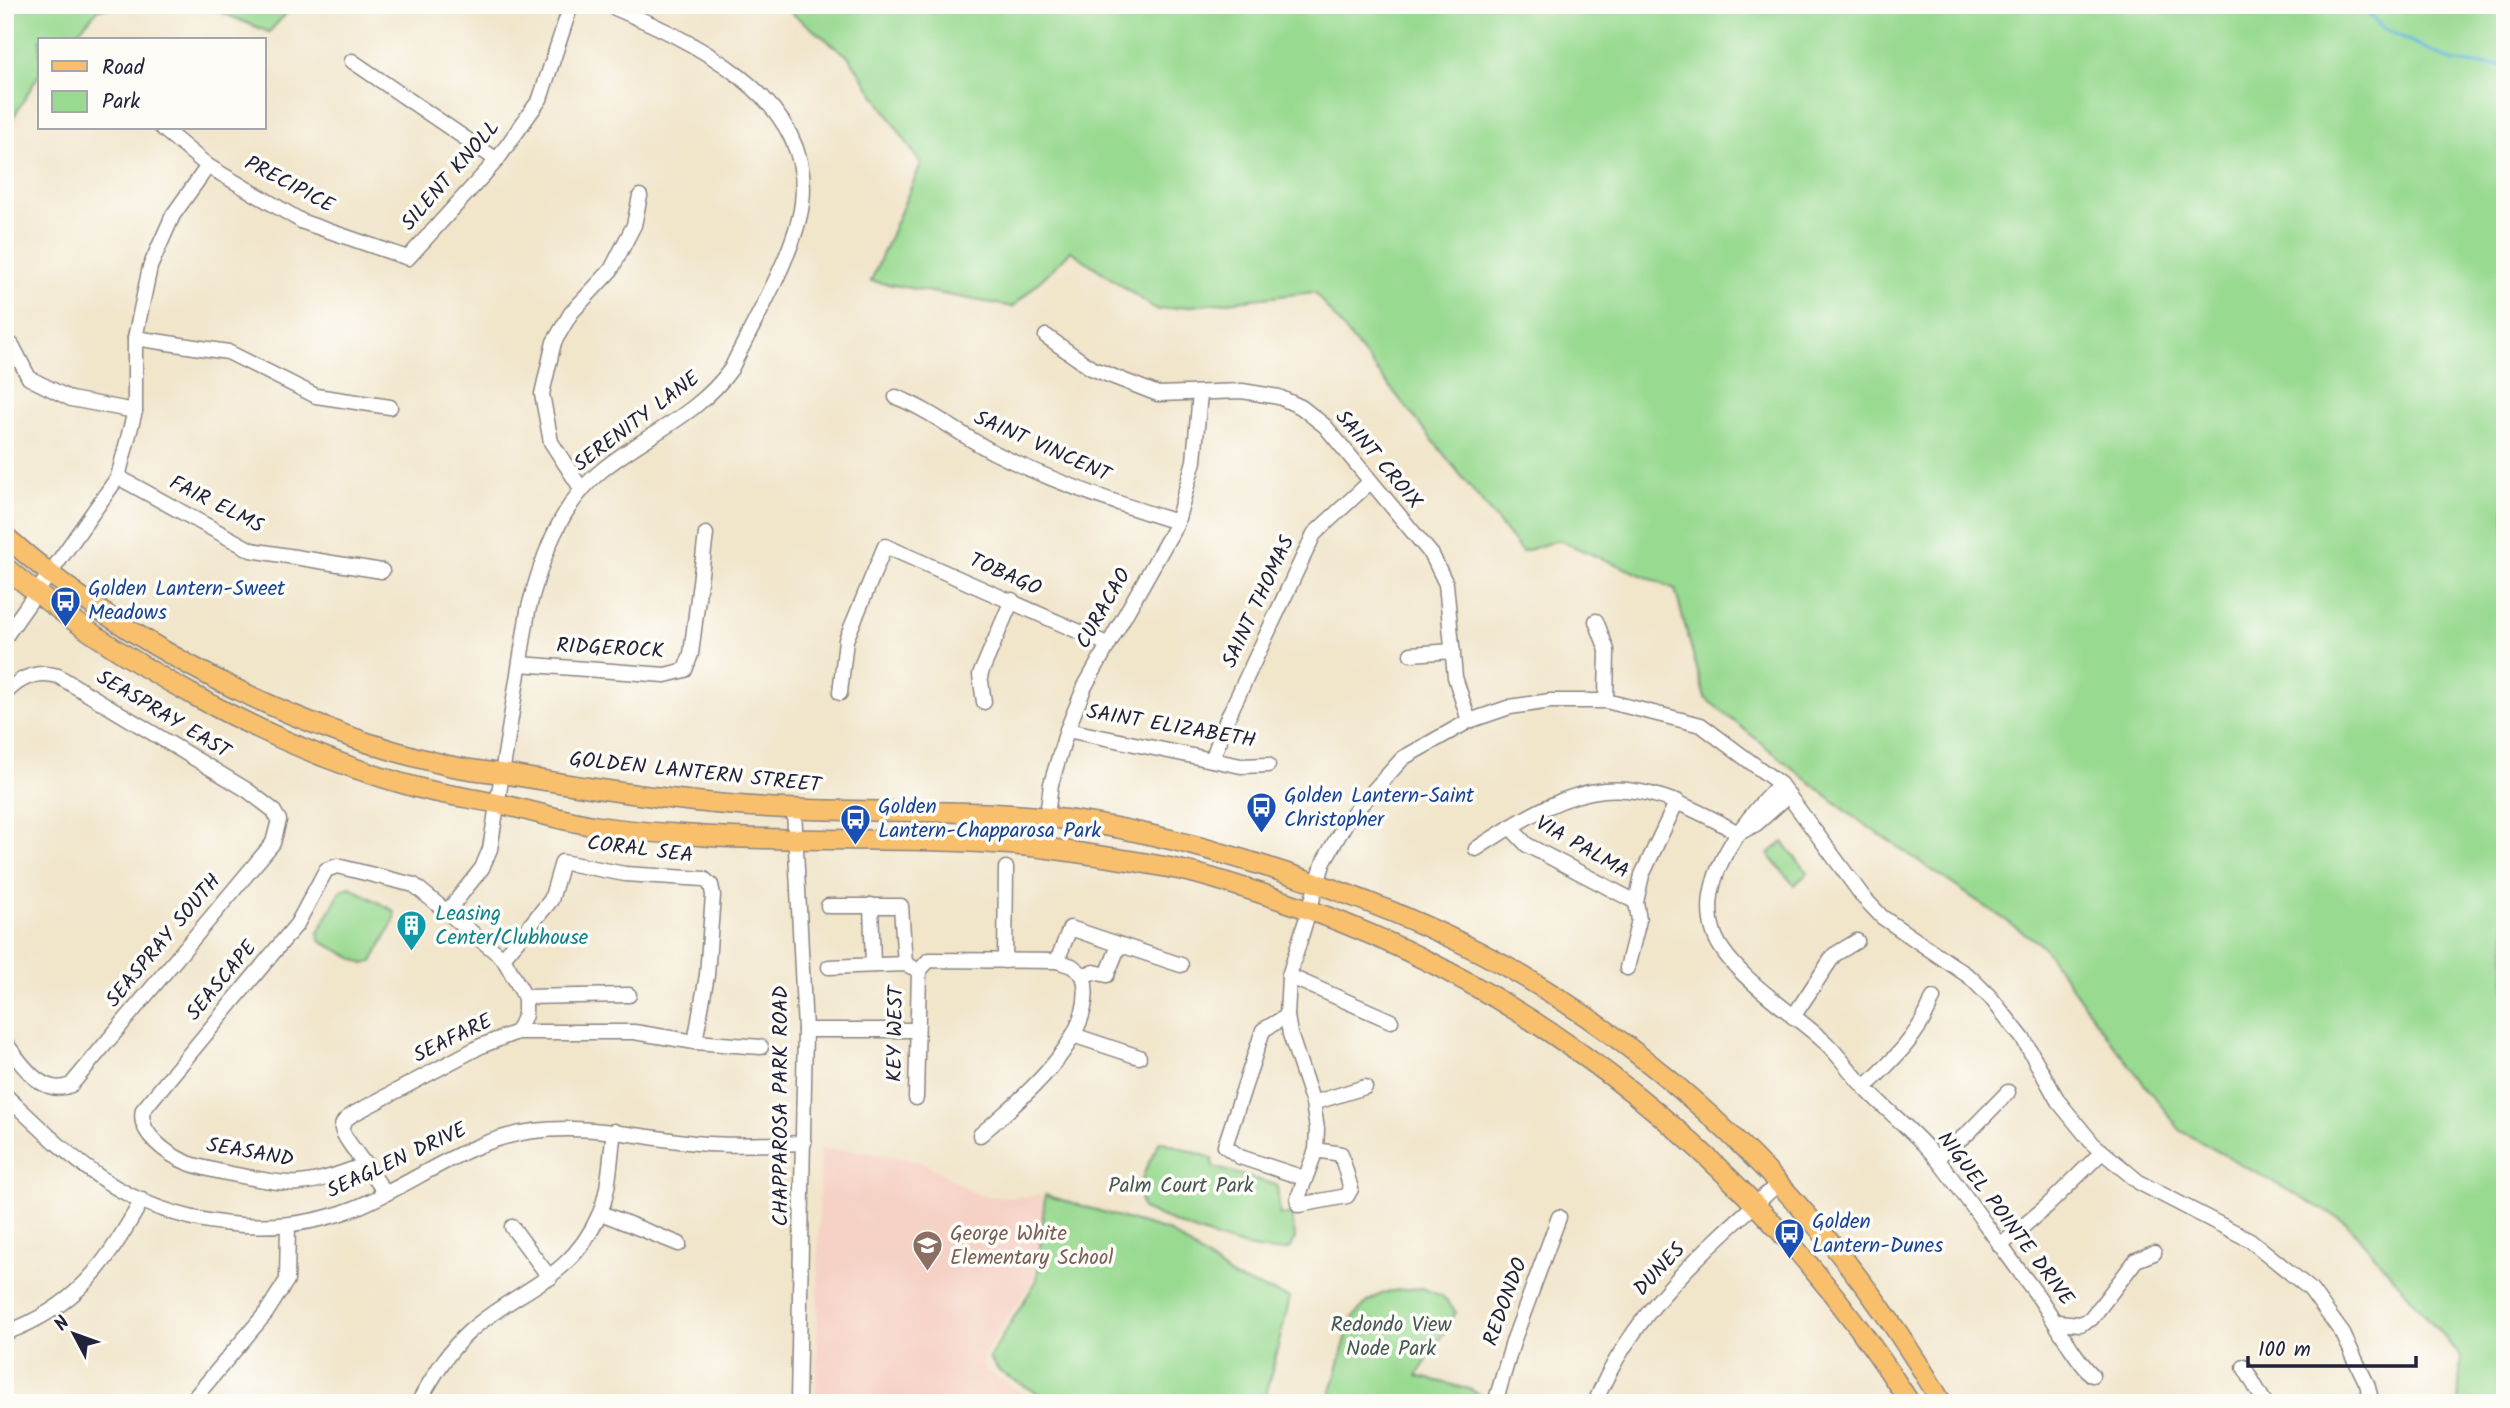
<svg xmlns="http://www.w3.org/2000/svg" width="2510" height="1408" font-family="Kalam,sans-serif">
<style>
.built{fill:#f6d1c5}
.green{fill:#99da91;stroke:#5e7e66;stroke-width:2}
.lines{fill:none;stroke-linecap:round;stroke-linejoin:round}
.stream{stroke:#5cb3d9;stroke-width:3.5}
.minor-casing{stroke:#8a8482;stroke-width:17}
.major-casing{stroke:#8a8482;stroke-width:22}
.minor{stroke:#fff;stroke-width:14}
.major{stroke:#f8bf6c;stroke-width:19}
.labels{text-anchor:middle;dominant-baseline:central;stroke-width:7;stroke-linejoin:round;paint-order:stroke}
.street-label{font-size:21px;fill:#22223b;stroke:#fdfcf7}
.transit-label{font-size:21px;fill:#164399;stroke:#fdfcf7;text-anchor:start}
.culture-label{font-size:21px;fill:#0d838f;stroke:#fdfcf7;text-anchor:start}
.park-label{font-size:21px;fill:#465955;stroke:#fdfcf7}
.education-label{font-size:21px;fill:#785e54;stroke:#fdfcf7;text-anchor:start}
</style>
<rect width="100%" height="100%" fill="#fdfcf7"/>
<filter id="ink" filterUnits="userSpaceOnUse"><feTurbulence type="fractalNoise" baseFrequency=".0143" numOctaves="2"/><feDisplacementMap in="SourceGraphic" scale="14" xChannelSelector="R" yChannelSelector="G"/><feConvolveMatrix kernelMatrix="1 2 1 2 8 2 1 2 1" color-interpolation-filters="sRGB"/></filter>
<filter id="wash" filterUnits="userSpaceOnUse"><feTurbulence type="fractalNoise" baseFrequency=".00686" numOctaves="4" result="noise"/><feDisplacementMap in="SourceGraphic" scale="28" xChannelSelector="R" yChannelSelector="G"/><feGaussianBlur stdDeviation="1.57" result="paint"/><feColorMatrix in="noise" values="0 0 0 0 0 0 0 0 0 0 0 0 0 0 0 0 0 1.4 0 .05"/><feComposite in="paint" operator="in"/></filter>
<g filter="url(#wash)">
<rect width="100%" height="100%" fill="#f1e5ca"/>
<path class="built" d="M820,1149L859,1151L923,1162L978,1195L1007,1198L1041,1195L1044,1239L1032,1281L983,1357L984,1370L1041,1403H816Z"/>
<g class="green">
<path d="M5,5H124L99,9L70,40H40V73L5,131Z"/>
<path d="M203,5H294L269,32Z"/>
<path d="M781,5H2505V1403H2458L2461,1357L2347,1223L2181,1131L2100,1027L2042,945L1851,815L1705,698L1675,589L1558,540L1522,552L1314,292L1157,310L1071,251L1013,307L871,281L921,164L849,57Z"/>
<path d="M1783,842L1808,873L1794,885L1768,854Z"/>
<path d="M350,887L394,911L395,919L372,962L364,964L320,941L318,933L341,890Z"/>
<path d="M1160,1141L1212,1158L1213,1167L1277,1185L1280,1215H1292L1295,1238L1291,1248C1260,1261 1175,1223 1143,1209C1133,1182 1149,1165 1160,1141Z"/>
<path d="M1045,1195L1170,1232L1234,1278L1290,1298L1264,1403H1055L1000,1372L989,1358L1037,1280Z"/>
<path d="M1422,1288L1442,1296L1456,1312L1417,1376L1469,1389L1481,1395L1479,1403H1328L1351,1320C1374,1290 1387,1291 1422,1288Z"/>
</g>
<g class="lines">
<path class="stream" d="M2361,5L2381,27L2454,62L2505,66"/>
</g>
</g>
<g filter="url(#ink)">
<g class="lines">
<defs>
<g id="minor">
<path d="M352,61L497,160"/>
<path d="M162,128L208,166L303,222L408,258L497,160L540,99L571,5"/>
<path d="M1046,336L1091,368L1158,394L1242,391L1279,397L1301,407L1325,426L1432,555L1446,584L1455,677L1469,721"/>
<path d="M135,338L228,352L316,396L390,407"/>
<path d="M12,345L29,378L71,399L135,411"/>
<path d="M896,397C932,411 960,435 995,453C1053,482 1115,503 1177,522"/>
<path d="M118,477L251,550L382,571"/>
<path d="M582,490L551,442L542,394L554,342L571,313L611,270L634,225L640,196"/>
<path d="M1596,621L1607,650L1606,701"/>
<path d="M5,637L118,477L135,411V338L150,267L173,215L208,166"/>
<path d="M1411,654L1453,651"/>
<path d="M520,664L665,675L685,670L691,654L706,534"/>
<path d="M840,693L846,640L885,546L1107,644"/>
<path d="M5,694C19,678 36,670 58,676L247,790L273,810L279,820L273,843L71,1085C42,1098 20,1062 5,1042"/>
<path d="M984,702L980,675L1012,600"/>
<path d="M1067,730L1241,766L1268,765"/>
<path d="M1212,760L1227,719L1314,534L1370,482"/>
<path d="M1780,784C1745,819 1696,878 1714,933C1727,973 1797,1015 1827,1044C1841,1058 1852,1074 1865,1088C1888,1112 1916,1133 1937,1159C1971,1202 2002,1249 2035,1292C2055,1319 2069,1351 2092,1375"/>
<path d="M794,809L805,1030L798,1403"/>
<path d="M1510,827L1527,845L1636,902"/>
<path d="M1739,833L1756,824L1789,795"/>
<path d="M1043,848L1051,784L1067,730L1085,686L1176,525L1194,461L1200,393"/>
<path d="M1476,849C1582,779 1624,767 1738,833"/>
<path d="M871,905L873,965"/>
<path d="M828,906H901L905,964"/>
<path d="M447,912L482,868L490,849L528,611C541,561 559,505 601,471C644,435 698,416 731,369C752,325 797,249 802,203C815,96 688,39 608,5"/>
<path d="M503,958L551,900L562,862L625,874L704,879L711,885L713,895L707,975L695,1042"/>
<path d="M1005,961L1006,868"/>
<path d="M1057,961L1070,928L1181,965"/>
<path d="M829,967L905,964L912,967"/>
<path d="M1627,968L1639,920L1636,902L1642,875L1677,801"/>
<path d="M919,971L929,960L1057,961L1072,966L1083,975"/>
<path d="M1083,975L1094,972L1107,975L1119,945"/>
<path d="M1289,976L1391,1021"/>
<path d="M1287,1016L1263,1030L1225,1146L1240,1157L1304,1178"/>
<path d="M1793,1017L1834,955L1857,941"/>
<path d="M805,1030H916"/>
<path d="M517,1032L525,1015V997"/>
<path d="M1073,1035L1139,1057"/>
<path d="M1865,1087C1893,1060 1920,1035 1933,998"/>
<path d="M5,1095C36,1124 66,1154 101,1178C172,1227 275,1240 355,1208C416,1183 467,1139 534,1131C594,1123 650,1140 708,1144C740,1146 772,1144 804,1143"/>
<path d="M916,1098L919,971"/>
<path d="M1313,1103L1365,1087"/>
<path d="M980,1135C1021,1099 1101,1035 1083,975"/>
<path d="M1316,1150L1341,1154L1351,1189L1347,1196L1299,1205L1298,1198L1316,1150L1317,1129L1313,1103L1290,1034L1287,1016L1289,976L1324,861L1348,819L1403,758L1469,721L1510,707L1550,701H1606L1701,725L1780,784L1864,898L1882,917L1970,977L1991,998L2024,1040L2058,1101L2093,1144L2140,1183L2250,1240L2310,1289L2343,1334L2367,1384L2372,1403"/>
<path d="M1936,1158L1968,1133L2008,1092"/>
<path d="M367,1164C345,1172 323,1181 299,1183C280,1185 207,1170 188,1163C168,1155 137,1133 143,1110L297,924L326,870L337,866L414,885L503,958L525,997L629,995"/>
<path d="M385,1193C378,1180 342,1137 342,1129C341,1121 349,1117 355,1113L481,1046L517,1032H634L695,1042L761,1047"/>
<path d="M601,1213L679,1244"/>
<path d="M512,1227L550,1278"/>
<path d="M2000,1246L2047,1206L2102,1152"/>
<path d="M2058,1322L2080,1324L2091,1319L2136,1260L2154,1253"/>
<path d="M5,1333C77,1307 106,1264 142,1200"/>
<path d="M2244,1367L2265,1403"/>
<path d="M190,1403L266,1313L287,1280L288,1225"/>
<path d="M418,1403C433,1377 448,1350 471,1330C520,1287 570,1281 599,1215C610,1191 610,1157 614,1131"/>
<path d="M1495,1403L1514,1339L1559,1217"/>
<path d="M1595,1403C1631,1313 1707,1247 1778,1184"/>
</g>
<g id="major">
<path d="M5,536C127,645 288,727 446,765C471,771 498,772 523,777C614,792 707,806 799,809C880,813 962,809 1044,817C1116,824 1191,843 1261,865C1345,891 1429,923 1507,967C1683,1066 1841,1228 1942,1403"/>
<path d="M5,567C114,660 276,750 415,787C443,795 472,798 500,804C532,811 564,821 596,826C631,832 668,833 704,836C820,844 936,834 1052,849C1095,855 1139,861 1181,870C1213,877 1244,888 1275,898C1539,985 1762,1169 1910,1403"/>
</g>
</defs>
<use href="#minor" class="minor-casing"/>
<use href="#major" class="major-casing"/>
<use href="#minor" class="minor"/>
<use href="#major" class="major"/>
</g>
</g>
<defs>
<symbol id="bus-pin" viewBox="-11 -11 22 30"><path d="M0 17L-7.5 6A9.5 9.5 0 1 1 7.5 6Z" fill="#1a4fb4" stroke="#fdfcf7"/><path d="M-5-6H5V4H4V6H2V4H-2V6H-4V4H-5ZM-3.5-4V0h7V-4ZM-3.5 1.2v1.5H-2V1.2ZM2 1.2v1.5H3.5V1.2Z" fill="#fff"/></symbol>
<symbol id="building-pin" viewBox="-11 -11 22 30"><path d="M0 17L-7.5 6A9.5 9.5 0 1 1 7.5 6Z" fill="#0f9aa8" stroke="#fdfcf7"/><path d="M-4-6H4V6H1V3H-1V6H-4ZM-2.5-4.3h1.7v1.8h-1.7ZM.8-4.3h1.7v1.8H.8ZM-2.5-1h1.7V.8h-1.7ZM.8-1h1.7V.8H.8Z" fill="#fff"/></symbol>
<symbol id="school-pin" viewBox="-11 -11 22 30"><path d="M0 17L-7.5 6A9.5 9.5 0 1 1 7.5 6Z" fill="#8d6e63" stroke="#fdfcf7"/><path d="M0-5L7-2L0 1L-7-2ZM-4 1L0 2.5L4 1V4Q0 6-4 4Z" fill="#fff"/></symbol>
</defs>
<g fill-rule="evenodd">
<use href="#bus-pin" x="48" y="584" width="35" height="47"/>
<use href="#bus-pin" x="1244" y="790" width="35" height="47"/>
<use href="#bus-pin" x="838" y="802" width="35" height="47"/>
<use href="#building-pin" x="394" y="908" width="35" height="47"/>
<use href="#bus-pin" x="1772" y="1216" width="35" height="47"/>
<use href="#school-pin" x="910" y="1228" width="35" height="47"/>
</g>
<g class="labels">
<g class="street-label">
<text transform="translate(451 176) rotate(-49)">SILENT KNOLL</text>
<text transform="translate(289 185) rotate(28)">PRECIPICE</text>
<text transform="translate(637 422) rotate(-37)">SERENITY LANE</text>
<text transform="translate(1042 447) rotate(24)">SAINT VINCENT</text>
<text transform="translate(1378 460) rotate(50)">SAINT CROIX</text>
<text transform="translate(216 505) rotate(27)">FAIR ELMS</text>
<text transform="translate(1005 575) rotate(24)">TOBAGO</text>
<text transform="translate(1259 602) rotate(-65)">SAINT THOMAS</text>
<text transform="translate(1104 609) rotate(-60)">CURACAO</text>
<text transform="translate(610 649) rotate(3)">RIDGEROCK</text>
<text transform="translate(163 715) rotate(31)">SEASPRAY EAST</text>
<text transform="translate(1171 727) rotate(10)">SAINT ELIZABETH</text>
<text transform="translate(695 773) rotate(6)">GOLDEN LANTERN STREET</text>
<text transform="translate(1582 848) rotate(30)">VIA PALMA</text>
<text transform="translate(640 850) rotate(7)">CORAL SEA</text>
<text transform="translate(164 941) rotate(-50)">SEASPRAY SOUTH</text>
<text transform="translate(222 981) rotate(-50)">SEASCAPE</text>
<text transform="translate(896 1034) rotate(-89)">KEY WEST</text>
<text transform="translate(453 1039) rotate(-26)">SEAFARE</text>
<text transform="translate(781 1106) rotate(-90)">CHAPPAROSA PARK ROAD</text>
<text transform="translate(250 1153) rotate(10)">SEASAND</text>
<text transform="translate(397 1161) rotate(-25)">SEAGLEN DRIVE</text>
<text transform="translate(2005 1219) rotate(53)">NIGUEL POINTE DRIVE</text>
<text transform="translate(1660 1270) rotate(-47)">DUNES</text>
<text transform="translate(1506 1302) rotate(-70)">REDONDO</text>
</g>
<g class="transit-label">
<text x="88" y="589">Golden Lantern-Sweet<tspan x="88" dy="24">Meadows</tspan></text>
<text x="1284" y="796">Golden Lantern-Saint<tspan x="1284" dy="24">Christopher</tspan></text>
<text x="878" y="807">Golden<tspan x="878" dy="24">Lantern-Chapparosa Park</tspan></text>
<text x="1812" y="1222">Golden<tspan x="1812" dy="24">Lantern-Dunes</tspan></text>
</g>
<g class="culture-label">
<text x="435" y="914">Leasing<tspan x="435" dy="24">Center/Clubhouse</tspan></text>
</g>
<g class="park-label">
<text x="1181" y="1186">Palm Court Park</text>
<text x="1391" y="1325">Redondo View<tspan x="1391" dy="24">Node Park</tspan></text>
</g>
<g class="education-label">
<text x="950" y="1234">George White<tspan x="950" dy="24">Elementary School</tspan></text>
</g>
</g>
<rect width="2510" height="1408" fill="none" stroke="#fdfcf7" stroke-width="28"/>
<rect x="38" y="38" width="228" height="91" fill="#fdfcf7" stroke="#a5a5ac" stroke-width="2"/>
<rect x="52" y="61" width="35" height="10" fill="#f8bf6c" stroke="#a5a5ac" stroke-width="2"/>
<text x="102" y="74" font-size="21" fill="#22223b">Road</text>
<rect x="52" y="91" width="35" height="21" fill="#99da91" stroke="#a5a5ac" stroke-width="2"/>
<text x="102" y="108" font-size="21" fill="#22223b">Park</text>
<g transform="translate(74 1334) rotate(311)" stroke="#fdfcf7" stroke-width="5" paint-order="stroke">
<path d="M0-5L12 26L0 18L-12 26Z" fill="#22223b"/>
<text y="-10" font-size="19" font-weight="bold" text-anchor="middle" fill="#22223b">N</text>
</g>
<path d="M2248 1356v10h168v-10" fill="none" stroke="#22223b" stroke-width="3.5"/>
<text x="2258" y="1356" font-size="21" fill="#22223b" stroke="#fdfcf7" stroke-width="5" paint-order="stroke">100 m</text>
</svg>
